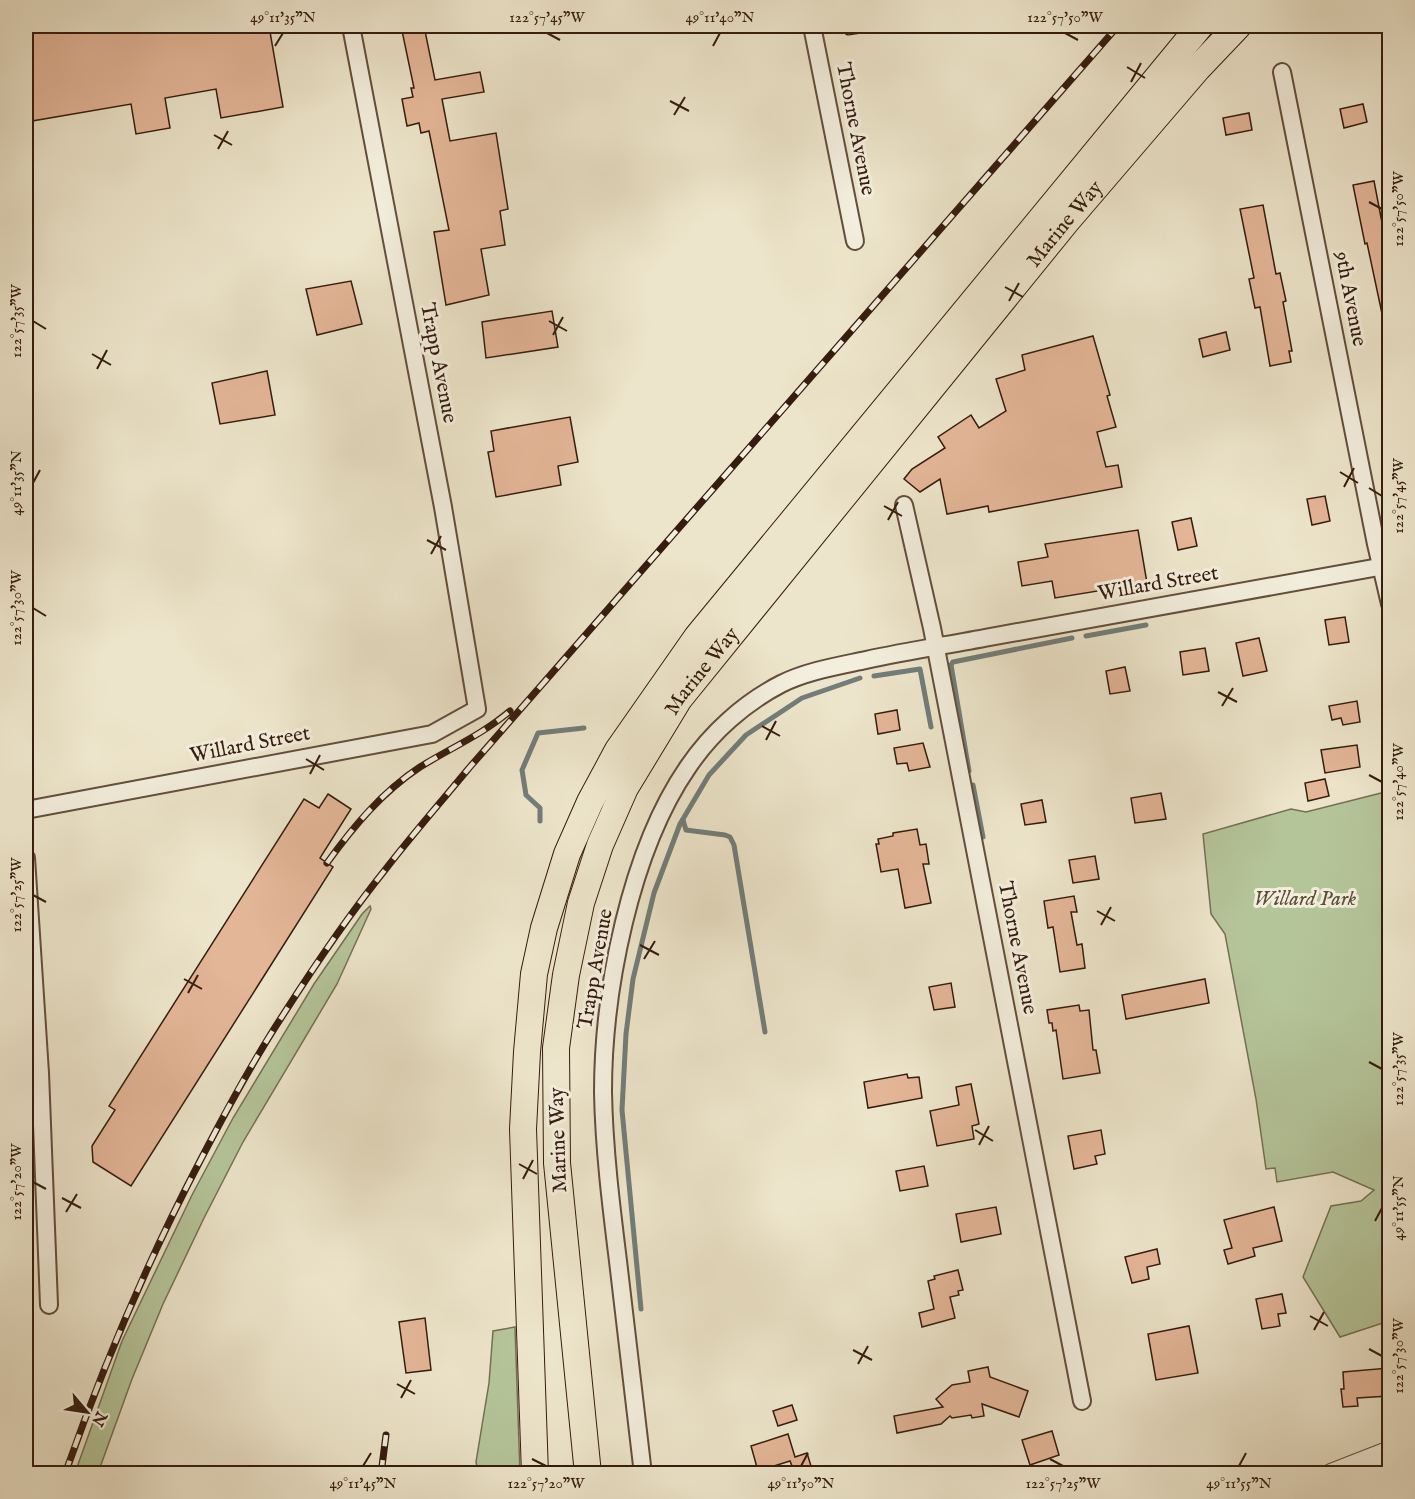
<svg xmlns="http://www.w3.org/2000/svg" width="1415" height="1499" font-family="'IM FELL English',serif">
<style>
.green{fill:#b5c59a;stroke:#757054;stroke-width:1.5}
.lines{fill:none;stroke-linecap:round;stroke-linejoin:round}
.stream{stroke:#737d79;stroke-width:5}
.building{fill:#e4b698;stroke:#351c0e;stroke-width:1.5}
.minor-casing{stroke:#634e3d;stroke-width:20}
.tertiary-casing{stroke:#634e3d;stroke-width:22}
.primary-casing{stroke:#351c0e;stroke-width:28}
.minor{stroke:#f3eedd;stroke-width:16}
.tertiary{stroke:#f3eedd;stroke-width:20}
.primary{stroke:#ede5cb;stroke-width:26}
.rail-casing{stroke:#351c0e;stroke-width:7}
.rail{stroke:#f3eedd;stroke-width:4.5;stroke-dasharray:14;stroke-linecap:butt}
.ticks{fill:none;stroke:#351c0e;stroke-width:2}
.labels{text-anchor:middle;dominant-baseline:central;stroke-width:6;stroke-linejoin:round;paint-order:stroke}
.street-label{font-size:21px;fill:#351c0e;stroke:#f3eedd}
.park-label{font-size:21px;font-style:italic;fill:#5b4f38;stroke:#f3eedd}
.neatline{fill:none;stroke:#351c0e;stroke-width:2}
.ticks-label{font-size:15px;text-anchor:middle;fill:#351c0e}
</style>
<rect width="100%" height="100%" fill="#ede5cb"/>
<filter id="stains"><feTurbulence type="fractalNoise" baseFrequency=".00333" numOctaves="4"/><feColorMatrix values="0 0 0 0 .2 0 0 0 0 .09 0 0 0 0 .02 0 0 0 .5 -.17"/></filter>
<radialGradient id="worn" r=".72"><stop offset=".6" stop-color="#630" stop-opacity="0"/><stop offset="1" stop-color="#630" stop-opacity=".3"/></radialGradient>
<g class="green">
<path d="M1389,791V1321L1340,1337L1303,1277L1331,1206L1361,1201L1374,1190L1333,1172L1277,1182L1275,1168L1266,1169L1256,1099L1225,934L1211,914L1203,834L1291,809L1306,812Z"/>
<path d="M370,906L371,909L337,984L243,1142L204,1218L163,1304L132,1379L98,1473H75L122,1341L192,1195L233,1118L314,984L362,914Z"/>
<path d="M515,1327L520,1473H478L476,1462L489,1383L493,1331Z"/>
</g>
<g class="lines">
<g class="stream">
<path d="M1086,636L1146,625"/>
<path d="M874,676L920,669L931,727"/>
<path d="M969,771L951,665L953,662L1072,638"/>
<path d="M973,785L983,837"/>
<path d="M683,820L686,830L725,835L730,837L734,845L765,1032"/>
<path d="M540,821V808L526,795L522,770L538,733L584,728"/>
<path d="M641,1309L622,1110L626,1034L633,979L654,893L680,824L709,775L746,735L802,698L860,678"/>
</g>
</g>
<g class="building">
<path d="M26,26H269L283,107L221,118L216,89L165,98L170,128L136,134L131,104L26,122Z"/>
<path d="M401,26H424L435,80L480,72L484,92L442,99L450,141L496,133L508,209L500,211L505,245L481,249L489,295L446,305L434,232L449,230L429,131L421,133L419,123L407,126L402,99L413,97L411,88H414Z"/>
<path d="M1363,104L1367,122L1344,128L1340,109Z"/>
<path d="M1249,113L1252,130L1226,135L1223,118Z"/>
<path d="M1374,181L1389,259V322L1384,323L1367,243L1365,244L1353,185Z"/>
<path d="M1263,205L1276,274L1280,273L1286,301L1283,302L1292,351H1289L1291,362L1270,366L1260,307L1255,308L1249,279L1254,278L1240,209Z"/>
<path d="M351,281L362,324L317,335L306,289Z"/>
<path d="M552,311L558,347L486,358L482,322Z"/>
<path d="M1226,332L1230,350L1203,357L1199,339Z"/>
<path d="M1093,336L1110,395L1107,396L1116,427L1097,432L1106,467L1118,465L1122,487L989,512L988,506L947,514L940,479L920,492L904,479L912,469L945,448L938,437L971,415L979,428L1006,411L996,379L1025,370L1022,355Z"/>
<path d="M267,371L275,415L220,424L212,383Z"/>
<path d="M570,417L578,462L558,466L561,485L496,497L488,452L494,451L491,431Z"/>
<path d="M1325,496L1330,521L1312,525L1307,499Z"/>
<path d="M1191,518L1197,546L1178,550L1172,522Z"/>
<path d="M1138,530L1147,583L1055,598L1052,581L1022,586L1018,562L1048,557L1045,544Z"/>
<path d="M1345,617L1349,642L1329,645L1325,620Z"/>
<path d="M1259,638L1267,671L1243,676L1236,643Z"/>
<path d="M1205,648L1209,671L1183,675L1180,652Z"/>
<path d="M1125,667L1130,691L1110,694L1106,671Z"/>
<path d="M1357,701L1360,722L1343,725L1341,718L1332,720L1329,706Z"/>
<path d="M897,710L900,730L878,734L875,714Z"/>
<path d="M923,743L930,767L909,771L907,763L897,764L894,748Z"/>
<path d="M1357,745L1360,767L1325,773L1321,750Z"/>
<path d="M1325,779L1329,796L1308,801L1305,783Z"/>
<path d="M1161,793L1166,819L1135,823L1131,798Z"/>
<path d="M328,794L351,809L320,858L333,867L131,1186L93,1162L92,1146L115,1110L109,1106L304,799L319,808Z"/>
<path d="M1042,800L1046,822L1025,825L1021,804Z"/>
<path d="M917,829L920,845L926,844L929,864H923L931,903L905,908L898,869L881,872L876,844H879L878,839L893,836V833Z"/>
<path d="M1095,856L1099,879L1073,883L1069,860Z"/>
<path d="M1074,896L1077,912H1071L1077,945L1082,944L1085,968L1060,972L1053,927L1048,928L1044,901Z"/>
<path d="M1205,979L1209,1003L1126,1019L1122,995Z"/>
<path d="M951,983L955,1007L934,1010L929,987Z"/>
<path d="M1079,1005L1080,1011L1089,1010L1093,1050H1096L1100,1073L1063,1079L1056,1030L1053,1031L1052,1023H1049L1047,1010Z"/>
<path d="M907,1074L908,1078L919,1077L922,1098L868,1108L864,1082Z"/>
<path d="M971,1084L979,1124L972,1126L974,1139L937,1146L930,1111L959,1105L956,1087Z"/>
<path d="M1101,1130L1105,1154L1095,1156L1097,1164L1074,1169L1068,1136Z"/>
<path d="M924,1166L928,1186L900,1191L896,1171Z"/>
<path d="M996,1207L1001,1234L961,1242L956,1214Z"/>
<path d="M1274,1207L1282,1241L1253,1248L1255,1256L1228,1264L1224,1250L1232,1248L1224,1220Z"/>
<path d="M1157,1249L1160,1264L1147,1267L1149,1279L1132,1283L1125,1257Z"/>
<path d="M958,1270L963,1290L958,1291L959,1295L950,1297L955,1318L922,1327L919,1313L934,1309L928,1281L935,1279L934,1276Z"/>
<path d="M1282,1294L1286,1313L1278,1314L1280,1326L1262,1329L1256,1299Z"/>
<path d="M425,1318L431,1370L406,1373L399,1322Z"/>
<path d="M1189,1326L1198,1373L1156,1380L1148,1334Z"/>
<path d="M988,1367L990,1377L1028,1391L1019,1417L982,1404L984,1416L972,1418L971,1415L952,1418L950,1416L941,1424L897,1433L894,1416L943,1407L936,1399L952,1385L970,1382L968,1371Z"/>
<path d="M1389,1368V1396L1357,1398L1358,1406L1343,1407L1341,1389H1344L1343,1372Z"/>
<path d="M792,1405L797,1420L778,1426L773,1411Z"/>
<path d="M1052,1431L1059,1455L1030,1465L1022,1440Z"/>
<path d="M788,1434L795,1457L807,1453L811,1466L794,1471L790,1461L758,1471L751,1446Z"/>
</g>
<g class="lines">
<defs>
<g id="minor">
<path d="M812,26L855,241"/>
<path d="M1282,72L1376,544L1390,604"/>
<path d="M904,505L932,628L1082,1401"/>
<path d="M26,810L432,734L477,709L443,507L351,26"/>
<path d="M26,858L40,1073L49,1305"/>
<path d="M643,1474C634,1403 626,1332 618,1261C611,1205 604,1148 603,1092C603,991 630,851 688,767C711,733 744,703 781,684C807,671 838,666 866,660C907,651 948,645 990,637C1123,613 1256,589 1390,565"/>
</g>
<path id="tertiary" d="M1331,1474L1390,1451"/>
<g id="primary">
<path d="M535,1474L523,1129L527,1052L534,974L544,928L567,854L590,802L618,750L697,637L1200,26"/>
<path id="s1" d="M588,1474L557,1163L556,1048L566,975L581,903L600,845L625,788L679,699L1066,222L1198,68L1238,26"/>
</g>
</defs>
<use href="#minor" class="minor-casing"/>
<use href="#tertiary" class="tertiary-casing"/>
<use href="#primary" class="primary-casing"/>
<use href="#minor" class="minor"/>
<use href="#tertiary" class="tertiary"/>
<use href="#primary" class="primary"/>
<defs>
<g id="rail">
<path d="M848,32L889,26"/>
<path d="M327,863C353,827 382,792 420,767C451,748 483,734 510,711"/>
<path d="M26,1341V1407"/>
<path d="M65,1474C103,1366 147,1262 200,1161C226,1111 252,1062 283,1015C315,965 348,916 385,870C412,835 441,802 469,768L1118,26"/>
<path d="M381,1474L386,1435"/>
</g>
</defs>
<use href="#rail" class="rail-casing"/>
<use href="#rail" class="rail"/>
</g>
<path class="ticks" d="M547,33L560,40M1065,33L1078,40M275,46L283,33M713,46L720,33M1127,67L1145,78M1131,82L1141,63M670,101L689,111M674,115L685,97M214,135L232,145M218,149L228,131M1369,202L1382,209M1005,287L1023,297M1009,301L1019,283M33,321L46,329M549,321L567,331M553,335L563,317M92,354L111,365M97,369L107,350M1340,472L1358,483M33,483L40,470M1344,487L1354,468M1369,488L1382,496M884,506L902,516M888,520L898,502M427,540L446,550M431,554L441,536M33,608L46,616M1218,692L1237,702M1222,706L1233,688M762,726L780,736M766,740L776,721M306,759L324,770M310,774L320,755M1369,775L1382,782M33,895L46,902M1097,911L1115,921M1101,925L1111,907M640,945L659,955M644,959L655,941M184,979L202,989M188,993L198,975M1369,1062L1382,1069M975,1130L993,1141M979,1145L989,1126M519,1164L537,1174M523,1179L533,1160M33,1182L46,1189M62,1198L81,1208M66,1212L77,1194M1375,1221L1382,1208M1310,1316L1328,1326M1314,1330L1324,1312M1369,1349L1382,1356M853,1350L872,1360M858,1364L868,1346M397,1384L415,1394M401,1398L411,1380M532,1459L546,1466M1050,1459L1063,1466M363,1466L371,1453M801,1466L808,1453M1239,1466L1246,1453"/>
<g class="labels">
<g class="street-label">
<text transform="translate(855 129) rotate(79)">Thorne Avenue</text>
<text stroke="none"><textPath href="#s1" startOffset="1414">Marine Way</textPath></text>
<text transform="translate(1350 299) rotate(79)">9th Avenue</text>
<text transform="translate(438 363) rotate(79)">Trapp Avenue</text>
<text transform="translate(1158 584) rotate(-10)">Willard Street</text>
<text stroke="none"><textPath href="#s1" startOffset="838">Marine Way</textPath></text>
<text transform="translate(250 745) rotate(-11)">Willard Street</text>
<text transform="translate(1017 948) rotate(79)">Thorne Avenue</text>
<text transform="translate(596 969) rotate(-80)">Trapp Avenue</text>
<text transform="translate(559 1140) rotate(-92)">Marine Way</text>
</g>
<g class="park-label">
<text x="1305" y="899">Willard Park</text>
</g>
</g>
<rect width="1415" height="1499" fill="none" stroke="#ede5cb" stroke-width="66"/>
<g transform="translate(87 1412) rotate(119)" stroke="#f3eedd" stroke-width="4.5" paint-order="stroke">
<path d="M0-4.5L10 22L0 15L-10 22Z" fill="#351c0e"/>
<text y="-9" font-size="16" font-weight="bold" text-anchor="middle" fill="#351c0e">N</text>
</g>
<rect x="33" y="33" width="1349" height="1433" class="neatline"/>
<g class="ticks-label">
<text x="283" y="22">49°11'35"N</text>
<text x="547" y="22">122°57'45"W</text>
<text x="720" y="22">49°11'40"N</text>
<text x="1065" y="22">122°57'50"W</text>
<text transform="translate(1398 209) rotate(-90)" y="5">122°57'50"W</text>
<text transform="translate(16 321) rotate(-90)" y="5">122°57'35"W</text>
<text transform="translate(16 483) rotate(-90)" y="5">49°11'35"N</text>
<text transform="translate(1398 496) rotate(-90)" y="5">122°57'45"W</text>
<text transform="translate(16 608) rotate(-90)" y="5">122°57'30"W</text>
<text transform="translate(1398 782) rotate(-90)" y="5">122°57'40"W</text>
<text transform="translate(16 895) rotate(-90)" y="5">122°57'25"W</text>
<text transform="translate(1398 1069) rotate(-90)" y="5">122°57'35"W</text>
<text transform="translate(16 1182) rotate(-90)" y="5">122°57'20"W</text>
<text transform="translate(1398 1208) rotate(-90)" y="5">49°11'55"N</text>
<text transform="translate(1398 1356) rotate(-90)" y="5">122°57'30"W</text>
<text x="363" y="1488">49°11'45"N</text>
<text x="546" y="1488">122°57'20"W</text>
<text x="801" y="1488">49°11'50"N</text>
<text x="1063" y="1488">122°57'25"W</text>
<text x="1239" y="1488">49°11'55"N</text>
</g>
<rect width="100%" height="100%" filter="url(#stains)"/>
<rect width="100%" height="100%" fill="url(#worn)"/>
</svg>
